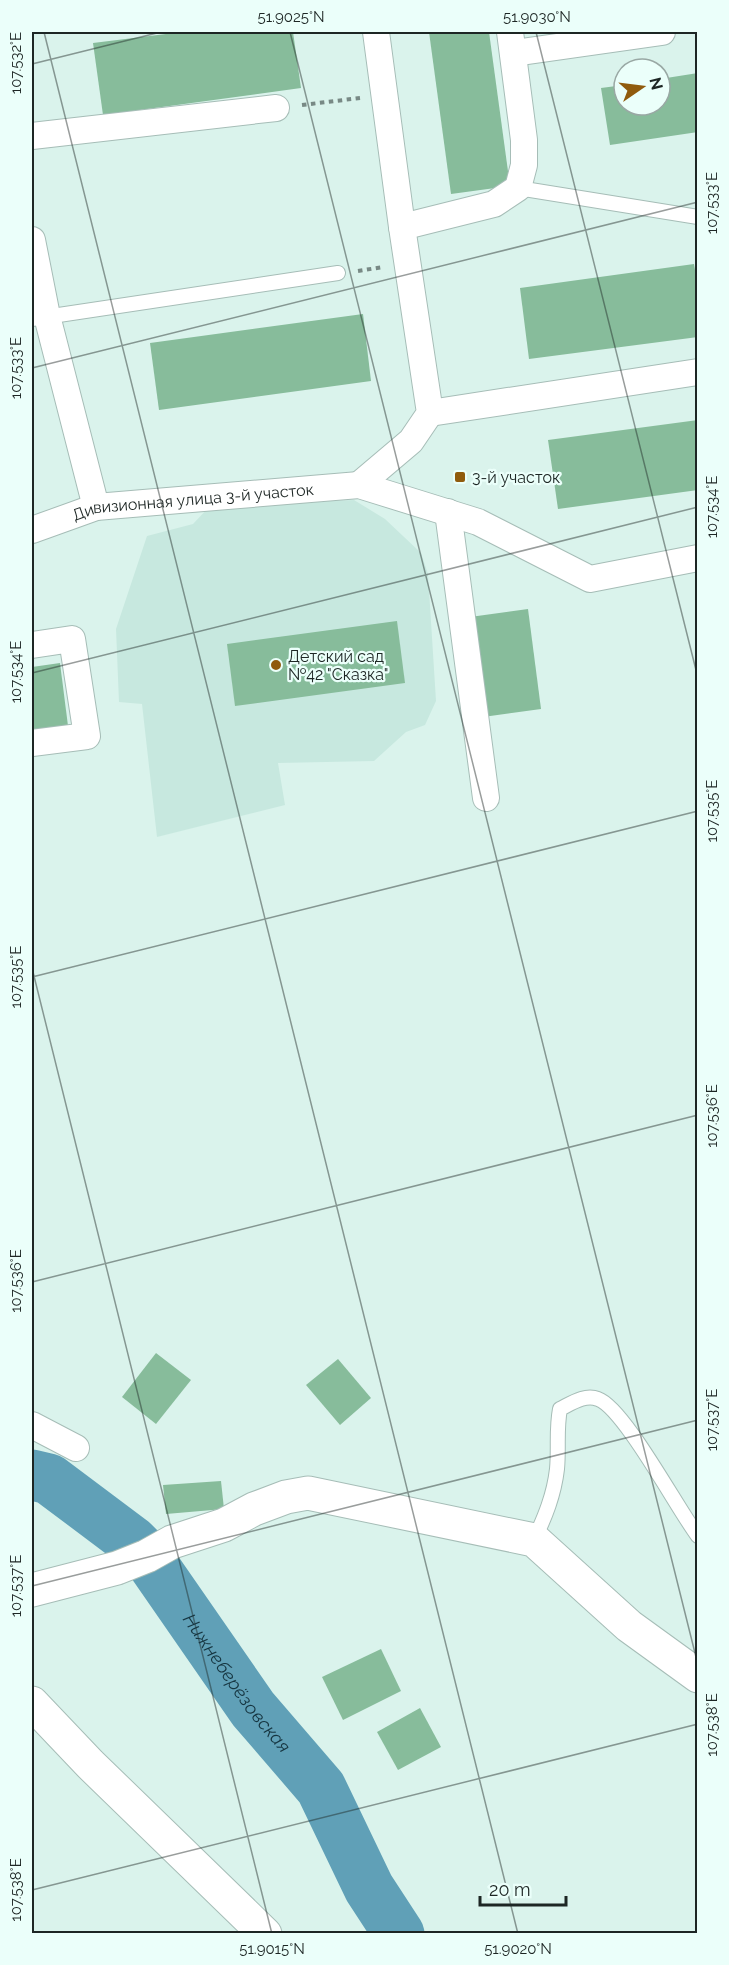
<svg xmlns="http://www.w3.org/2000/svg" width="729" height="1965" font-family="Raleway,sans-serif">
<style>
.built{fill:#c7e8df}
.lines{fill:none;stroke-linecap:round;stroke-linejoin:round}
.river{stroke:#60a0b7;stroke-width:51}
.building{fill:#87bc9b}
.lane-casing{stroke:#a6bdb7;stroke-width:16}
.street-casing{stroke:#a6bdb7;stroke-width:28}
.secondary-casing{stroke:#a6bdb7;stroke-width:35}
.path{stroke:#788985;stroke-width:4;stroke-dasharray:4.5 4.5;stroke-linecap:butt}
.lane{stroke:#fff;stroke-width:14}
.street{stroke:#fff;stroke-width:26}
.secondary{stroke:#fff;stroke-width:33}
.ticks{fill:none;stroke:#1d2624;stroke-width:1.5;stroke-opacity:0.45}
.poi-dot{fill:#905b0d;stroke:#ebfffa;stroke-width:2}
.labels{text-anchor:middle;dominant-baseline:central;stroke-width:4.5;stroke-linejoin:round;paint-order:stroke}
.poi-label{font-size:16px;fill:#1d2624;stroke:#ebfffa;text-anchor:start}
.street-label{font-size:16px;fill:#1d2624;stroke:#ebfffa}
.water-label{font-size:18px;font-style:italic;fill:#163540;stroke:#ebfffa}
.neatline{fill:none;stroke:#1d2624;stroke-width:2}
.ticks-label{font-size:15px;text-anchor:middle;fill:#1d2624}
</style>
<rect width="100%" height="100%" fill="#daf3ec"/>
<path class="built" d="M354,500L385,519L421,553L428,574L436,701L425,725L406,732L374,761L278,763L285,805L157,837L142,704L119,702L116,629L147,536L193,524L210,506Z"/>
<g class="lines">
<path class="river" id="s1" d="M32,1475L49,1479L133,1542L147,1556L253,1709L321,1788L369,1888L399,1934"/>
</g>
<g class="building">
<path d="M182,32H293L301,88L103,115L93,43Z"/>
<path d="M429,32H489L510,186L451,194Z"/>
<path d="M698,73V132L610,145L601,88L624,85V105H660V79Z"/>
<path d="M694,264L698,288V337L529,359L520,288Z"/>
<path d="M363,314L371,381L159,410L150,343Z"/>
<path d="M698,420V490L558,509L548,440Z"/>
<path d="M528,609L541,709L483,717L470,617Z"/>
<path d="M397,621L405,683L235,706L227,644Z"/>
<path d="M60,663L68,726L32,731V667Z"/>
<path d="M156,1353L191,1380L156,1424L122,1397Z"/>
<path d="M338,1359L371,1398L340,1425L306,1385Z"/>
<path d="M221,1481L224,1509L166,1514L163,1485Z"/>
<path d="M381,1649L401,1691L343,1720L322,1677Z"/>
<path d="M420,1708L441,1747L398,1770L377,1732Z"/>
</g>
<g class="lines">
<defs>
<g id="lane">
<path d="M518,188L698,217"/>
<path d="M32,319L338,273"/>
<path d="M534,1540C545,1517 554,1495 557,1469C559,1449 556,1429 560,1409C572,1403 585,1394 598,1399C624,1408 678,1510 698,1536"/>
</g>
<g id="street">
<path d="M514,53L662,32"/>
<path d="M32,136L276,108"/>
<path d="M402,227L494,204L518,188L524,165V140L510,32"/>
<path d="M32,240L47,316L96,507"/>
<path d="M430,413L698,372"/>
<path d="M359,485L411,441L430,413L402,227L376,32"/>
<path d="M448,512L486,798"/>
<path id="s2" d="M32,530L96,507L359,485L478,522L590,579L698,558"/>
<path d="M32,645L72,639L87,736L32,743"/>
<path d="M32,1425L76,1448"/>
</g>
<g id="secondary">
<path d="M32,1590L117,1568L147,1556L172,1542L224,1525L254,1509L286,1497L308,1493L534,1540L629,1626L698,1676"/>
<path d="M32,1703L90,1764L265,1934"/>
</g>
</defs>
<use href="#lane" class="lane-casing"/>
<use href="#street" class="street-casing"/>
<use href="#secondary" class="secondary-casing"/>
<g class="path">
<path d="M302,105L360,98"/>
<path d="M358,271L383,267"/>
</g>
<use href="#lane" class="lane"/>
<use href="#street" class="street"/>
<use href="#secondary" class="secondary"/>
</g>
<path class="ticks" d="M44,32L518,1934M290,32L698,1665M536,32L698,678M32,64L161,32M32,368L698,202M32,673L698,507M32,968L272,1934M32,977L698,811M32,1282L698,1115M32,1586L698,1420M32,1890L698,1724"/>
<g class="poi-dot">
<rect x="454" y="471" width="12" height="12" rx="3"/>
<circle cx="276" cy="665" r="6"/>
</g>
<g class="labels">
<g class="poi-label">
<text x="472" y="477">3-й участок</text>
<text x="288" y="656">Детский сад<tspan x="288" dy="18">№42 "Сказка"</tspan></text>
</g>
<g class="street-label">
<text stroke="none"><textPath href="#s2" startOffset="165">Дивизионная улица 3-й участок</textPath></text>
</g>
<g class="water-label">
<text stroke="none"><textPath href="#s1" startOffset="298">Нижнеберёзовская</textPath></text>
</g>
</g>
<rect width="729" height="1965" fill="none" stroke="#ebfffa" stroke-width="66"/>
<g transform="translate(642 87) rotate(76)"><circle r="28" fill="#ebfffa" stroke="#99a8a4" stroke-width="1.5"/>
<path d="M0-4.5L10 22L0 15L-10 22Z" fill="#905b0d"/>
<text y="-9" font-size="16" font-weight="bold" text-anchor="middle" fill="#1d2624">N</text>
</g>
<path d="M480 1896v9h86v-9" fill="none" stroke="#1d2624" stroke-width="3"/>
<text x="489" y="1896" font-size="18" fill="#1d2624" stroke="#ebfffa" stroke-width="4.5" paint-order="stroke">20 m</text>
<rect x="33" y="33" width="663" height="1899" class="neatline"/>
<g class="ticks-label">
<text x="291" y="22">51.9025°N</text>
<text x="537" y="22">51.9030°N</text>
<text transform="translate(16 63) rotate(-90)" y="5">107.532°E</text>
<text transform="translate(712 203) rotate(-90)" y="5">107.533°E</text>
<text transform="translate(16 368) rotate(-90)" y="5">107.533°E</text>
<text transform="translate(712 507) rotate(-90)" y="5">107.534°E</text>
<text transform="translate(16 672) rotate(-90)" y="5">107.534°E</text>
<text transform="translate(712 811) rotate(-90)" y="5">107.535°E</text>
<text transform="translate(16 977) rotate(-90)" y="5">107.535°E</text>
<text transform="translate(712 1116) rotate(-90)" y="5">107.536°E</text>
<text transform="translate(16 1281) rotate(-90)" y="5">107.536°E</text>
<text transform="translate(712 1420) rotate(-90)" y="5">107.537°E</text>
<text transform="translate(16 1586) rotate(-90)" y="5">107.537°E</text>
<text transform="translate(712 1725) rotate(-90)" y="5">107.538°E</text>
<text transform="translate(16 1890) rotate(-90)" y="5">107.538°E</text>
<text x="272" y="1954">51.9015°N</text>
<text x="518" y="1954">51.9020°N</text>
</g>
</svg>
